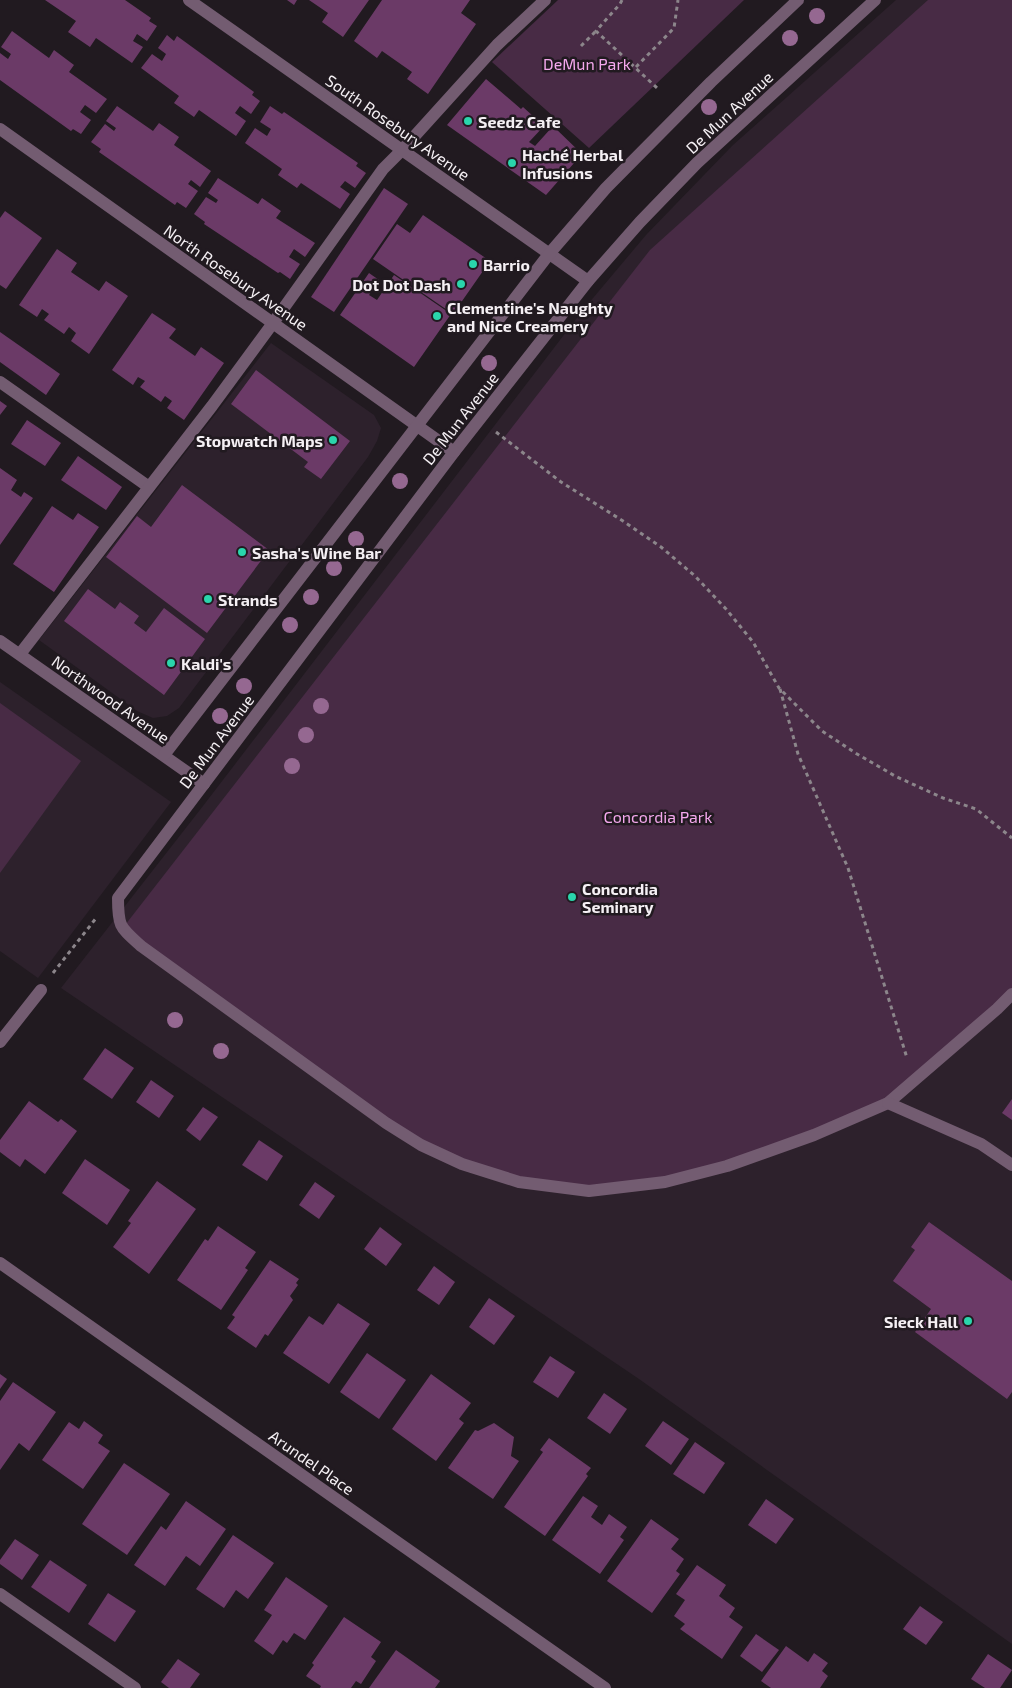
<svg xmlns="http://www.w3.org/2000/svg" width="1012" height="1688" font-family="'Exo 2',sans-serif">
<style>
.built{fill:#2d212c}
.green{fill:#482b45}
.building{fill:#6b3a67}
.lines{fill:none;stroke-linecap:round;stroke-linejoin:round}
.path{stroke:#8c868b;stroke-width:3;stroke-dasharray:4 4;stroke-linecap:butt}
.service{stroke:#735c71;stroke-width:12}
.minor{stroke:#735c71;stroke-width:12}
.tree{fill:#956891}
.poi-dot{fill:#2ad5ac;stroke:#211a20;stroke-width:2}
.labels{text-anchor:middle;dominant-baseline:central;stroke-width:5;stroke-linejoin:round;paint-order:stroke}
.park-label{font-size:16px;fill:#f4a8ed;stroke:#211a20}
.street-label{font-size:16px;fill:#f5f0f4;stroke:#211a20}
.poi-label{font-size:16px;font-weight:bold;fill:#f5f0f4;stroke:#211a20;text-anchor:start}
</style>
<rect width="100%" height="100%" fill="#211a20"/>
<g class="built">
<path d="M896,0H1012V1644L639,1379L61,988L203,806L583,310L646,235L733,145Z"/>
<path d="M271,343L374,415L381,428L377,441L368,457L179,708L167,716L153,718L137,711L39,640Z"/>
<path d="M0,682L171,802L38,978L0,951Z"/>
</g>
<g class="green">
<path d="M558,0H744L589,148L492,62Z"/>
<path d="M928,0H1012V994L888,1103L727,1166L589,1191L519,1182L421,1145L122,929L650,250Z"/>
<path d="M0,703L81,761L0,873Z"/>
</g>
<g class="building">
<path d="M45,0H125L151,18L149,21L157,26L147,41L137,34L133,41L143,47L132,63L96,38L90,47L68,32L76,21Z"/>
<path d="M287,0H297L294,5Z"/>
<path d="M309,0H369L343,37L322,22L328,13Z"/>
<path d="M382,0H470L461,13L476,24L428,94L407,79L412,72L382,51L377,58L354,41Z"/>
<path d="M12,31L49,58L54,50L74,65L69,72L107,99L96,113L85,105L80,112L91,120L81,134L73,129L71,131L0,80V53L8,59L11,54L1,47Z"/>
<path d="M167,35L174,41L177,36L254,92L252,95L260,101L251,114L240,106L235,113L246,121L236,136L199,110L194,117L174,103L179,96L141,68L152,54L162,61L166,54L158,48Z"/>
<path d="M486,79L521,109L523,107L544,126L529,142L535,146L553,126L582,154L546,195L447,125Z"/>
<path d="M117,106L153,131L159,123L179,137L174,145L211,171L200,187L191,180L188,184L198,191L186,208L177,202L175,205L99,152L101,149L91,142L105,124L114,131L116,128L106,121Z"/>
<path d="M270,106L282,114L284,112L358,163L356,166L366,173L355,188L345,181L340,187L350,194L340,209L301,183L297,188L278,175L282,169L245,143L255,128L267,136L271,129L260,122Z"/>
<path d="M218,178L258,204L262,198L281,211L276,218L315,243L305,257L294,249L289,257L300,264L290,279L280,272L278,273L204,224L205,222L194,214L206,197L216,203L218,200L208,193Z"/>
<path d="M384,188L408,204L334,312L311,297Z"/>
<path d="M5,211L42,238L6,289L0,285V218Z"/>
<path d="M423,215L490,261L453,314L373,259L397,224L410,233Z"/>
<path d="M57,249L77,263L71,272L99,291L106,281L128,296L89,354L71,341L76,333L69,327L64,334L44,320L49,314L42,309L37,317L19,305Z"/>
<path d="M369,273L379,280L369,295L377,300L394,275L451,314L414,367L340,315Z"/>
<path d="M152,313L176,329L169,338L195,356L201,347L224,363L184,420L167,408L172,401L165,396L161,402L140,387L145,381L138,377L133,385L112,370Z"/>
<path d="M0,332L60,374L46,395L0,362Z"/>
<path d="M256,370L350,441L321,479L304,467L308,462L231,404Z"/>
<path d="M0,401L7,406L0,415Z"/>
<path d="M27,420L61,443L45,466L11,444Z"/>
<path d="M78,456L122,487L106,510L61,480Z"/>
<path d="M0,468L17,480L11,490L21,497L24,492L33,498L0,545Z"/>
<path d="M182,485L269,550L207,633L106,557L137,516L151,527Z"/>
<path d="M52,506L73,520L78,513L99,527L54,592L13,564Z"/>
<path d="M88,589L115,609L120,602L139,616L134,623L146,632L164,608L205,639L164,695L64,621Z"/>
<path d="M105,1048L134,1068L112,1099L83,1079Z"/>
<path d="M151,1080L174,1096L159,1118L136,1102Z"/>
<path d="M1012,1099V1120L1002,1113Z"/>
<path d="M29,1101L58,1122L61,1119L77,1131L45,1174L25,1159L20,1167L0,1152V1140Z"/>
<path d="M203,1107L218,1117L200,1141L186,1130Z"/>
<path d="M259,1140L283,1156L267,1181L242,1165Z"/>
<path d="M85,1159L130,1190L107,1225L62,1193Z"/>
<path d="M157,1181L196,1209L149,1274L113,1247L131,1223L128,1221Z"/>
<path d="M315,1182L335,1196L319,1219L299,1205Z"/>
<path d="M929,1222L1012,1281V1392L1007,1399L915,1332L931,1309L893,1281L915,1250L911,1247Z"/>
<path d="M218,1226L256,1252L245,1268L248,1270L221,1310L177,1280L205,1239L208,1241Z"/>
<path d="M380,1227L402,1244L386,1266L364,1249Z"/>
<path d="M270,1260L299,1279L296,1283L298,1285L290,1296L293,1300L268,1336L265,1334L256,1348L227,1328L235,1317L232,1315Z"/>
<path d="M434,1266L455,1282L439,1305L417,1290Z"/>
<path d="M489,1298L515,1316L494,1345L469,1327Z"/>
<path d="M338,1303L370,1324L329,1384L283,1353L309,1316L323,1325Z"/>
<path d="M367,1353L406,1380L379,1419L340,1392Z"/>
<path d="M550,1356L575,1372L558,1398L533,1382Z"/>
<path d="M0,1374L7,1379L0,1389Z"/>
<path d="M431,1374L471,1403L459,1419L464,1423L436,1461L392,1429Z"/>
<path d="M13,1382L56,1412L29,1451L19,1443L0,1470V1401Z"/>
<path d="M604,1393L627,1409L610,1434L587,1418Z"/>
<path d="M84,1421L103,1435L98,1443L110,1451L83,1489L42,1460L69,1422L79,1429Z"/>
<path d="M663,1421L689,1439L671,1465L645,1446Z"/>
<path d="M494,1423L514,1437L511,1456L519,1461L493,1499L448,1468L475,1430L478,1431Z"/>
<path d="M549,1438L591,1468L586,1474L588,1476L545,1536L504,1507L543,1452L540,1450Z"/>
<path d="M695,1442L725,1463L704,1494L673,1474Z"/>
<path d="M124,1463L170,1494L127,1555L82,1524Z"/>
<path d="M583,1496L598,1506L591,1517L602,1525L609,1514L627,1527L620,1537L624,1540L600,1574L552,1540Z"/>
<path d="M766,1499L794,1519L776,1544L748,1525Z"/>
<path d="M186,1501L226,1529L200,1566L186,1556L165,1586L134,1565L161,1526L166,1530Z"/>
<path d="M651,1519L679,1539L671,1549L684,1559L676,1571L680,1574L652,1613L607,1581Z"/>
<path d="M233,1535L274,1563L248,1599L236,1590L224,1608L196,1589Z"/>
<path d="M15,1539L39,1555L22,1580L0,1564V1560Z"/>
<path d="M50,1560L87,1585L69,1613L31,1587Z"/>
<path d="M697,1565L726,1585L719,1596L735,1608L729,1617L743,1627L722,1659L680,1629L685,1624L674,1616L685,1600L676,1594Z"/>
<path d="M286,1577L328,1606L305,1640L294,1633L287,1643L283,1640L273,1655L254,1641L272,1615L264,1610Z"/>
<path d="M108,1593L136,1611L115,1642L88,1624Z"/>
<path d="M920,1606L943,1622L926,1645L903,1629Z"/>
<path d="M344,1617L381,1642L371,1657L376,1661L361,1684L356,1681L351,1688H320L321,1686L306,1676L314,1665L312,1663Z"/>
<path d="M756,1634L779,1650L762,1672L740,1656Z"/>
<path d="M786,1646L808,1662L814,1653L828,1663L822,1671L828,1676L820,1688H771L761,1681Z"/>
<path d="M396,1650L440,1681L435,1688H369Z"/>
<path d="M988,1654L1012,1670L1000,1688H985L971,1679Z"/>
<path d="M178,1659L200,1674L190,1688H169L161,1682Z"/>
</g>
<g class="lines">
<g class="path">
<path d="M622,0L620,4L596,31L657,88"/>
<path d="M581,46L596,31"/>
<path d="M636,67L674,28L678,0"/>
<path d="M496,432L561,482L623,521L661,547L695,576L726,609L753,642L779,688L822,731L857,754L895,776L943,798L976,809L1012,838"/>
<path d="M780,689L798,754L848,868L907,1058"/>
<path d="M53,973L97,917"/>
</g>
<g class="service">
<path d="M0,382L149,487"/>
<path d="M20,654L212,406L273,323L383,169L402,150L497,45L545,0"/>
<path d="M0,1594L135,1688"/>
</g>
<g class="minor">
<path d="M189,0L588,281"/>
<path d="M875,0L697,163L640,222L588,281L454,452L118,898C118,927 120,927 141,946L386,1123L421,1145L462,1164L519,1182L589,1191L665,1182L727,1166L814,1135L888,1103L997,1009L1012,994"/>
<path d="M0,129L454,452"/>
<path d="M0,641L204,784"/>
<path d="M164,755L549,254L606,188L711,82L798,0"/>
<path d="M0,1042L41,990"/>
<path d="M888,1103L981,1144L1012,1165"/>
<path d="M0,1263L605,1688"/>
</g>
</g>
<g class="tree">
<circle cx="817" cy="16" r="8"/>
<circle cx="790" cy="38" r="8"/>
<circle cx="709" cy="107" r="8"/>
<circle cx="489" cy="363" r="8"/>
<circle cx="400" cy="481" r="8"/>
<circle cx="356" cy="539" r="8"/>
<circle cx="334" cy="568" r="8"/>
<circle cx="311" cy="597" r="8"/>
<circle cx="290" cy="625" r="8"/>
<circle cx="244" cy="686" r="8"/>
<circle cx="321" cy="706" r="8"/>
<circle cx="220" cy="716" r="8"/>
<circle cx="306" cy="735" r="8"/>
<circle cx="292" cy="766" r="8"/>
<circle cx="175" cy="1020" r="8"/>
<circle cx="221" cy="1051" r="8"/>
</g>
<g class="poi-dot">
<circle cx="468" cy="121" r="5"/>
<circle cx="512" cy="163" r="5"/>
<circle cx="473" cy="264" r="5"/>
<circle cx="461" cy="284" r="5"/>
<circle cx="437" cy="316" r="5"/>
<circle cx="333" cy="440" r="5"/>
<circle cx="242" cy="552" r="5"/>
<circle cx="208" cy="599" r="5"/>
<circle cx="171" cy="663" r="5"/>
<circle cx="572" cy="897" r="5"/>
<circle cx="968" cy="1321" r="5"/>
</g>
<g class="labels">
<g class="park-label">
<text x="587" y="63">DeMun Park</text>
<text x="658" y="816">Concordia Park</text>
</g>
<g class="street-label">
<text transform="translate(729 112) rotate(-43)">De Mun Avenue</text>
<text transform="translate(398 127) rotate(35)">South Rosebury Avenue</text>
<text transform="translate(236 277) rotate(35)">North Rosebury Avenue</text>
<text transform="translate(460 418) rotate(-52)">De Mun Avenue</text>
<text transform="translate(111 699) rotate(35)">Northwood Avenue</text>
<text transform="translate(216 741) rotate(-53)">De Mun Avenue</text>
<text transform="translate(312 1462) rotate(35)">Arundel Place</text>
</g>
<g class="poi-label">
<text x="478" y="121">Seedz Cafe</text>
<text x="522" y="154">Haché Herbal<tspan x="522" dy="18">Infusions</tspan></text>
<text x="483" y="264">Barrio</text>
<text x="451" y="284" text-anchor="end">Dot Dot Dash</text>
<text x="447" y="307">Clementine's Naughty<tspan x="447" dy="18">and Nice Creamery</tspan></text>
<text x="323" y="440" text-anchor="end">Stopwatch Maps</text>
<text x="252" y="552">Sasha's Wine Bar</text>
<text x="218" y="599">Strands</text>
<text x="181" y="663">Kaldi's</text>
<text x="582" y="888">Concordia<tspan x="582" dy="18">Seminary</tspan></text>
<text x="958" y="1321" text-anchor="end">Sieck Hall</text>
</g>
</g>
</svg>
